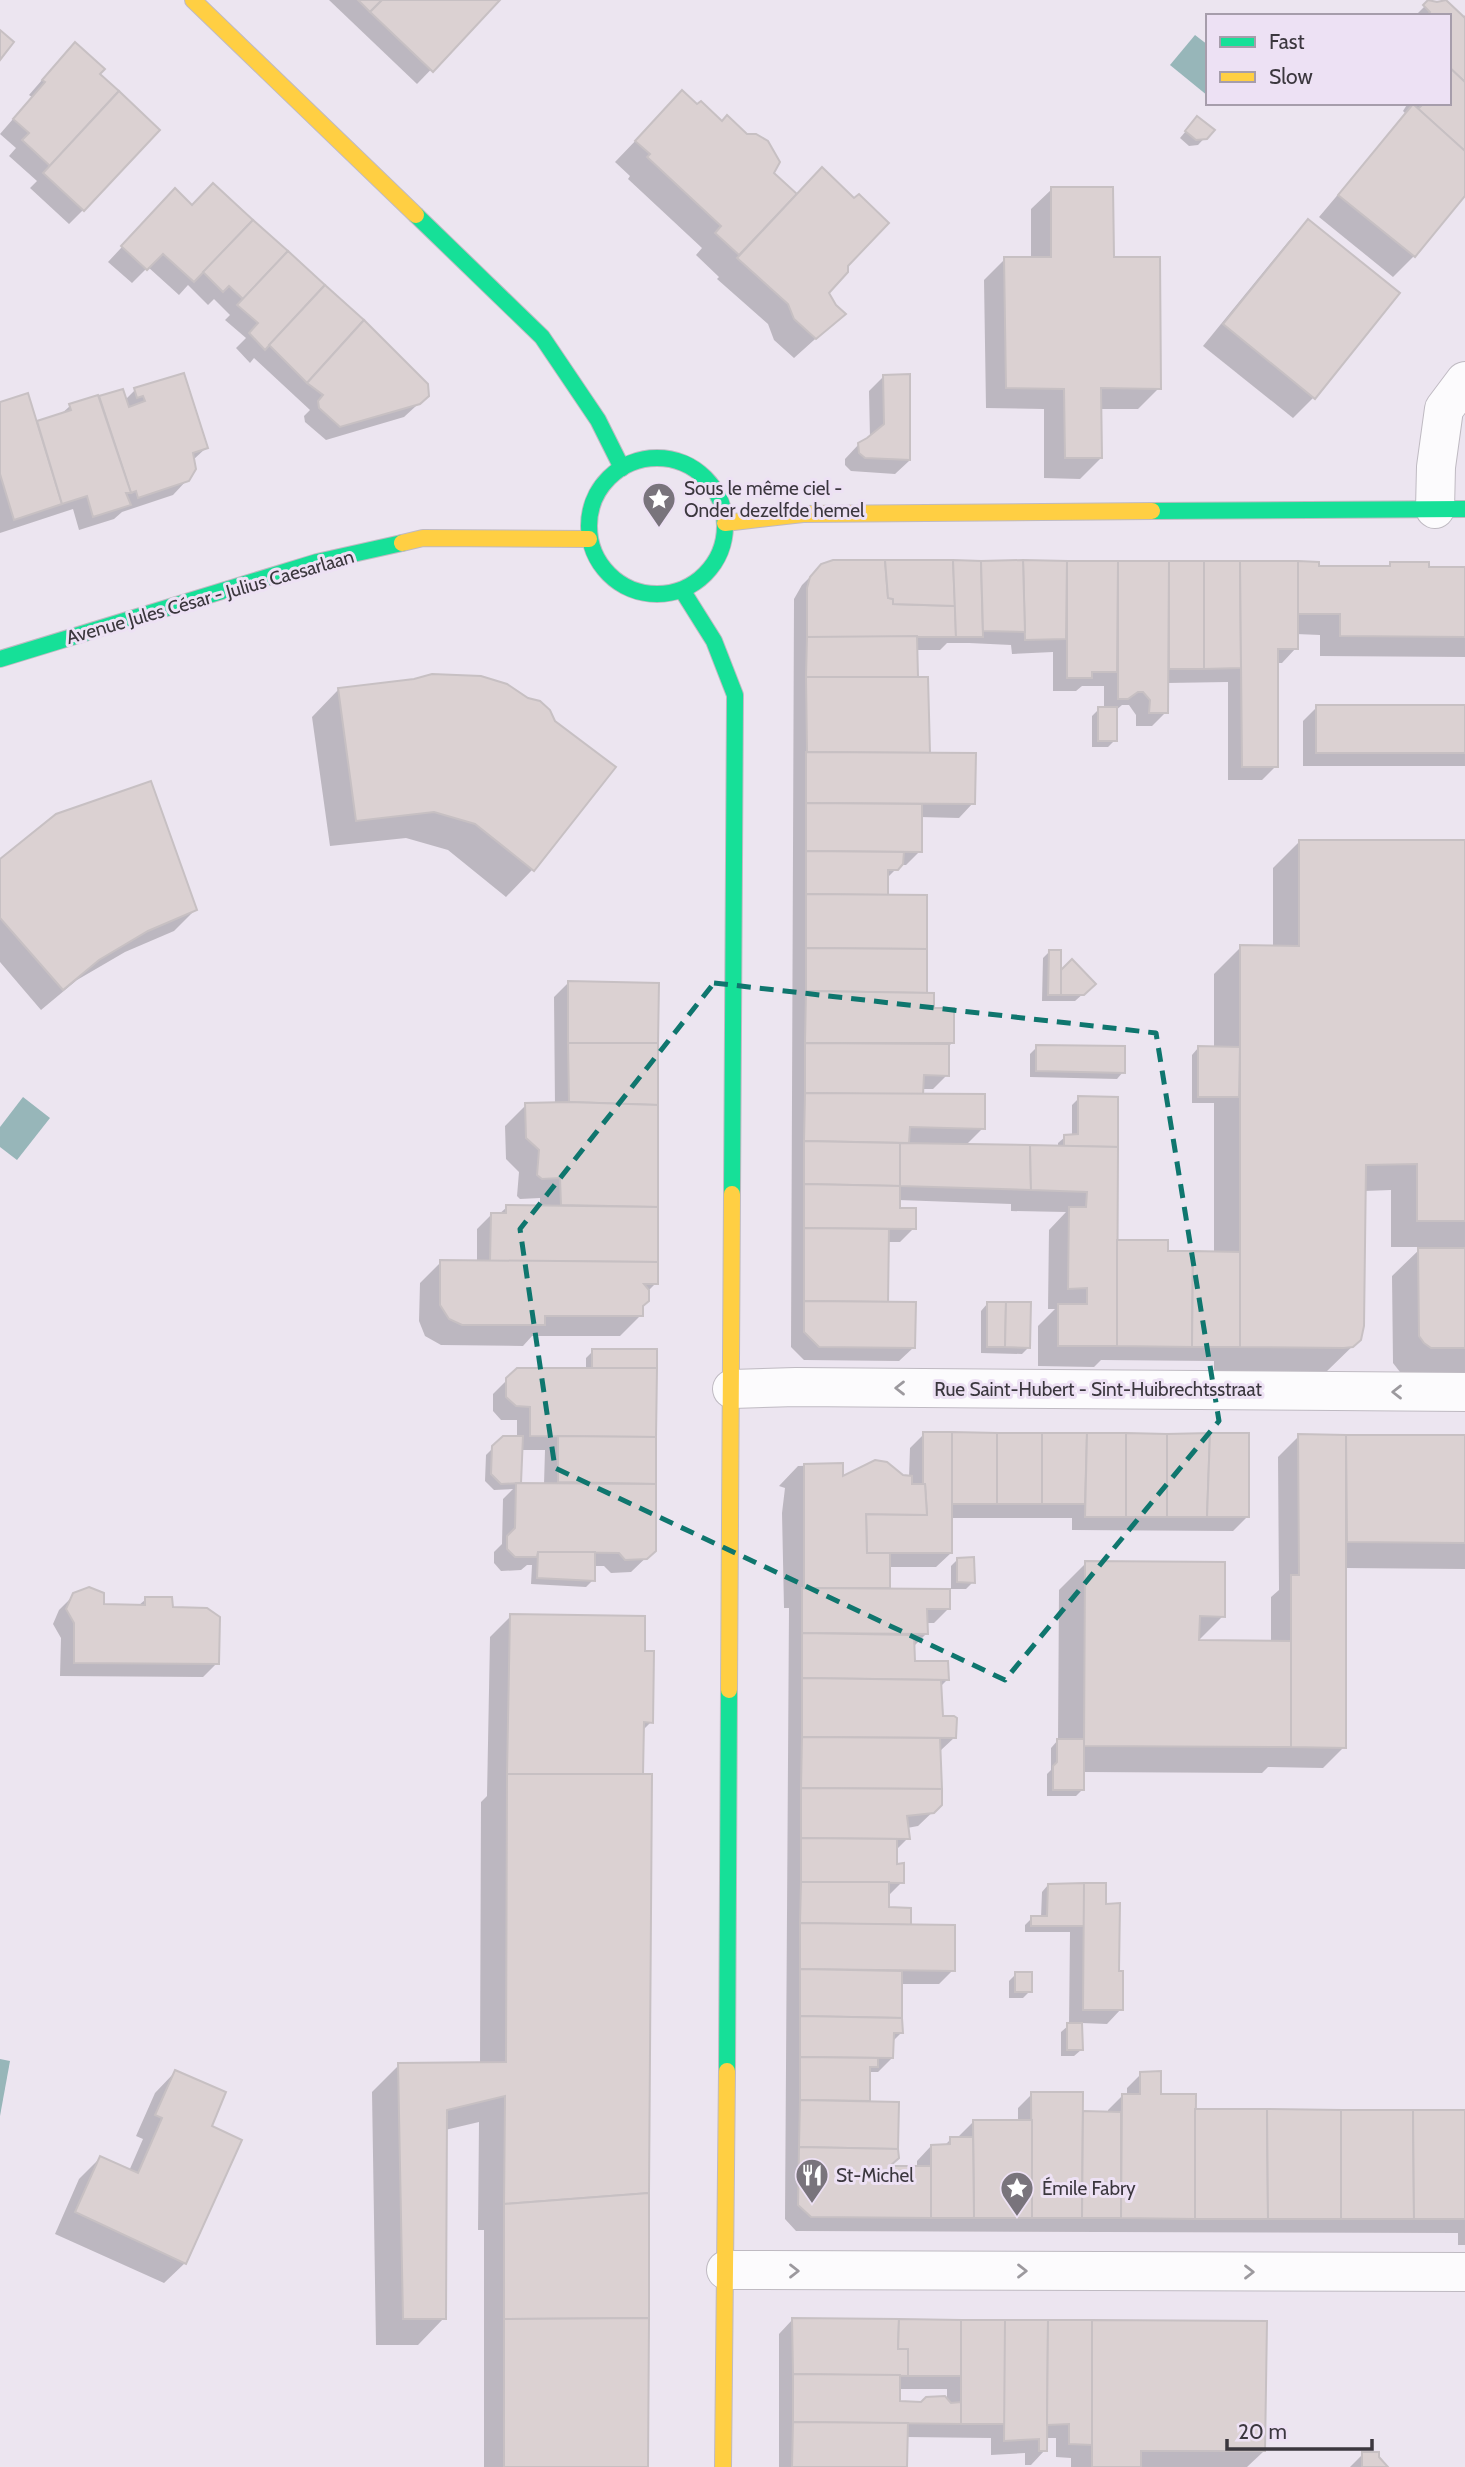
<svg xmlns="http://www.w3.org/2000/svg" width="1465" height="2467" font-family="Cabin,sans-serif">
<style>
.water{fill:#97b6b9}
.shadow{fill:#0003;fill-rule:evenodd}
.building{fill:#dbd1d2;stroke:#c7c0c3;stroke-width:2}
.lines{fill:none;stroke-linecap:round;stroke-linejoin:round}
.street-casing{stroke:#bfbac2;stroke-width:40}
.fast-casing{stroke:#bfbac2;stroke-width:18}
.slow-casing{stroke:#bfbac2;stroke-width:18}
.street{stroke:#fcfbfd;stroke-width:38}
.fast{stroke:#16e098;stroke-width:16}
.slow{stroke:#ffcf43;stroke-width:16}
.oneway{stroke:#9c999e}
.marked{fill:none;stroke:#0f766e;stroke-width:5;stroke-dasharray:14 9;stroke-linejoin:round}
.labels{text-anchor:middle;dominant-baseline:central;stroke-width:6;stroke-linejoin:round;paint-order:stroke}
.poi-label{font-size:19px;fill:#3b373e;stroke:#ede1f4;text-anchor:start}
.street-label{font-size:19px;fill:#3b373e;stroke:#ede1f4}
</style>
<rect width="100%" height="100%" fill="#ece5f0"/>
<g class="water">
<path d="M1195,35L1208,45V96L1170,65Z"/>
<path d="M23,1097L50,1118L17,1160L0,1147V1127Z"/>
<path d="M0,2059L10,2061L0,2116Z"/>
</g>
<g class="shadow">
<path d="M329,0H498L417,84Z"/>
<path d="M1431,0L1437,4L1443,0L1463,18L1465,15V194L1414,256L1393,277L1319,217L1406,114L1403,111L1408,103H1449V16H1415Z"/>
<path d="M61,58L98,75L83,210L69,224L30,188L37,181L9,156L16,148L0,134L32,97L29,95Z"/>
<path d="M662,113L772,173L846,265L827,293L834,306L843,314L794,358L774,340L768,324L717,279L719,277L696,255L702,248L628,179L630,176L615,162Z"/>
<path d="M1191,125L1212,130L1198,145L1189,146L1180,138Z"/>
<path d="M1052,189L1112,259L1159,388L1138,409H1100L1101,458L1080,479L1044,478V409L986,408L984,280L1005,259H1031V209Z"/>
<path d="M161,205L192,207L428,395L404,417L326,440L305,422L304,416L310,410L254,358L250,363L236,348L246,338L225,320L230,315L214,299L208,305L188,285L179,295L148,267L132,283L108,262Z"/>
<path d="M1308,221L1313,398L1293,418L1203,346L1288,242Z"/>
<path d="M183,375L206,448L193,460L187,480L173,495L122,512L114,519L79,530L73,509L0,533V404L35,423L60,415L70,406L122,391L125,400L135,390Z"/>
<path d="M884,376H908L909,461L895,474L851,471L845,465V459L859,444L870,438L869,391Z"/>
<path d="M980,562L1298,563L1317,568H1386L1391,564L1428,568H1465V657L1320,656V635L1296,634V648L1282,663H1276V766L1262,780H1228V682L1167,683L1166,712L1152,726H1136V715L1129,705H1122L1115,711V740L1108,747H1092V716L1099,709H1104V686H1082L1076,691H1053V652L1012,654L1011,645L969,643H947L940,650H916V679L929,754L973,803L959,818L920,817V851L906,865H900L886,879V897L926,994L952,1043L948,1047L947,1075L933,1089H922V1097L983,1128L966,1145L1058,1147V1143L1065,1137L1072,1136V1105L1079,1098L1116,1245L1166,1253H1214V1103H1192V1055L1198,1048H1214V974L1241,947H1273V868L1299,842H1465V1375L1407,1374L1400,1372L1393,1363L1392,1276L1422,1247H1391V1190L1364,1191L1360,1339L1325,1373H1214V1361L1101,1360L1094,1367L1038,1366V1326L1055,1309H1048L1049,1230L1066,1212L1011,1211V1204L898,1200V1210L914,1228L900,1242H887V1304L914,1347L899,1361L804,1360L791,1347L794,599L802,585L817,570Z"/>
<path d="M338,690L554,722L614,768L532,870L506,897L448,850L406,838L330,846L312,717Z"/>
<path d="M1317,707H1465V766H1303V721Z"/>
<path d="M57,815L195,910L174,931L125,952L77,980L41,1010L0,962V861Z"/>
<path d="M1049,952L1059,975L1094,984L1075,1001H1042L1043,958Z"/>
<path d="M568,983L657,985L656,1283L647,1292L641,1307V1315L620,1336H532L523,1346L441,1345L425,1336L419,1321L420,1283L441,1262L477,1263V1229L491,1215H498L507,1207H540V1198L520,1199L517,1196L519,1172L506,1159L505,1126L526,1105H555L554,997Z"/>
<path d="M1037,1047L1123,1072L1117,1079L1030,1077V1054Z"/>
<path d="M987,1304L1029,1347L1022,1354L981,1353V1311Z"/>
<path d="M593,1351H655L654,1550L631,1572L611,1573L604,1566H593V1580L586,1587L531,1584L532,1565H527L521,1570L501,1571L494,1563V1552L502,1544L503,1499L513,1489L494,1490L485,1481L486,1455L504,1437L517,1438V1420H501L493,1411V1394L518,1369L586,1370V1358ZM521,1450H545L544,1484L520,1485Z"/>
<path d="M924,1434L1248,1435L1247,1517L1233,1531L1072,1530V1518H951V1553L936,1567H888V1587L885,1590L948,1609L934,1623H926V1634L913,1647V1662L948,1679L940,1687L941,1718L955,1737L940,1751V1805L918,1826L907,1828L908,1838L895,1851L896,1866L902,1882L887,1897V1909L909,1927L953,1970L939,1984H900L901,2033L892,2042V2058L878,2072H871L868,2074L869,2103L887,2168H917V2161L931,2146H944L951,2139H959V2136L973,2122H1018V2108L1032,2094L1081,2113H1108V2110L1122,2096H1127V2088L1141,2074L1159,2096L1194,2110L1465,2112V2245H1458V2233L796,2231L785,2219L789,1608H784L782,1513L785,1488L779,1486L798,1466L841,1465V1479L909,1477L910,1448Z"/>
<path d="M1299,1436L1465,1437V1569L1344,1568V1747L1323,1768L1268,1767L1262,1773L1083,1772V1789L1076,1796H1047V1774L1051,1770V1748L1058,1740L1059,1590L1086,1563L1223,1616L1197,1642L1271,1643V1597L1279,1590L1278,1457Z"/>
<path d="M958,1559L973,1582L966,1589H951V1566Z"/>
<path d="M74,1595L102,1606H138L146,1599L171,1608L217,1663L203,1677L60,1676L61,1638L53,1624L59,1610Z"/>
<path d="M511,1616L643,1653L651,1722L642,1731L646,2467H484V2230H478L479,2122L445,2130L444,2318L418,2345H376L372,2092L399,2065L480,2064L481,1802L487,1796L490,1637Z"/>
<path d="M1048,1885L1105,1905L1117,1972L1121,2009L1107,2024L1081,2023V2050L1074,2056H1061V2032L1069,2025L1070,1932H1025V1925L1032,1918H1041L1042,1892Z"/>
<path d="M1016,1974L1030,1991L1023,1998H1009V1981Z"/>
<path d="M175,2072L209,2127L185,2263L164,2283L55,2234L79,2179L100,2158L129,2171L143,2139L136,2136L155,2093Z"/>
<path d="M793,2319L1264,2451L1247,2467H1071V2458L1056,2457V2438H1045V2450L1031,2465H1025V2453L991,2455V2438L906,2437L905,2467H779V2334ZM898,2389H947V2401L922,2404L898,2402Z"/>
<path d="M1363,2454L1378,2457L1387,2467H1350Z"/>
</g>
<g class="building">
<path d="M358,0H382L370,12Z"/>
<path d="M382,0H500L433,72L370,12Z"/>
<path d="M1428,0L1437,2L1446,0L1465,18V82L1449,67V16H1427L1430,12L1423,5Z"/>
<path d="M0,30L14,42L0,60Z"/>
<path d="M75,42L105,69L100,74L119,91L50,166L22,140L29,133L13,119L45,82L42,80Z"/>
<path d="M1449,67L1465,82V151L1418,109L1424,103H1449Z"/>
<path d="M682,90L697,104L701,101L722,121L727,115L747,134H756L768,141L780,162L774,173L797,194L739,255L715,233L721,226L647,157L650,154L635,141Z"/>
<path d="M119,91L160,130L84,211L43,173Z"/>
<path d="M1413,104L1465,151V196L1415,257L1338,195Z"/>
<path d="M1197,116L1215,130L1207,139L1196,140L1185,131Z"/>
<path d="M822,167L854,198L859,194L889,223L848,266V272L829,293L836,305L846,314L816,339L794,319L788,304L737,258Z"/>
<path d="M213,183L253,220L194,282L163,254L147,270L121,246L175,188L192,205Z"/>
<path d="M1051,187H1113L1114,257H1160L1161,389L1101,388L1102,458H1065L1064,389L1006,388L1004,257H1051Z"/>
<path d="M1308,219L1400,293L1315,399L1223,324Z"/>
<path d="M253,220L288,251L243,299L229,286L223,292L203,272Z"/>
<path d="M288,251L325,285L265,350L249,333L258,323L237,305Z"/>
<path d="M325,285L364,320L307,383L269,345Z"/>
<path d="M364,320L428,384L429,396L420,404L340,427L319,408L318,401L323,395L307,383Z"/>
<path d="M184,373L208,448L193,453L196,469L189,481L138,498L136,491L131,493L99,396L123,389L129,407L145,401L143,396L137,398L134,388Z"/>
<path d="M910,374V460L865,458L859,453L858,443L867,438L884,424L883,375Z"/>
<path d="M28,393L62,504L14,520L0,474V402Z"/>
<path d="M98,395L131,493H126L131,505L93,517L87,496L62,504L37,421L71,410L69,404Z"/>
<path d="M833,560H885L888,598L893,599V604L955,606L956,637H807V588L810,577L821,564Z"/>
<path d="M885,560H953L955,606L893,604V599L888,598Z"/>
<path d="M953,560L981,561L983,637H956Z"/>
<path d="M1023,560L1067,561L1066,639L1025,640Z"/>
<path d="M1023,560L1025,632L983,631L981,561Z"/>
<path d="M1067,561H1118L1117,672H1092V678H1067Z"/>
<path d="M1118,561H1169L1168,713H1149L1150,700L1143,692H1138L1128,699H1118Z"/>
<rect x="1169" y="561" width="35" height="108"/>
<path d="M1204,561H1240L1241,668L1204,669Z"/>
<path d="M1240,561H1298V649H1278V767H1242Z"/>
<path d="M1298,561L1319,562V566H1390V562H1429V567H1465V637L1340,636V614H1298Z"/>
<path d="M917,636L918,677H806L807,637Z"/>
<path d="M432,674L481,676L507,684L528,698L540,701L550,710L555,721L616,767L534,871L475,824L434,812L356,821L338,688L414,679Z"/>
<path d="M806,677H928L930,753L807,752Z"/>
<rect x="1316" y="705" width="149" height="48"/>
<rect x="1098" y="707" width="19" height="34"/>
<path d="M806,752L976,753L975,804L806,803Z"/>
<path d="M151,781L197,910L148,931L99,960L63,990L0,918V859L56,814Z"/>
<path d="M806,803L922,804V852L806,851Z"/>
<path d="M1299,840H1465V1221H1417V1164L1366,1165L1364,1326L1361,1340L1353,1347L1344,1348L1240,1347V945L1299,946Z"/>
<path d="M806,851L904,852L903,864L898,870H888V895L806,894Z"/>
<path d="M806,894L927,895V949L806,948Z"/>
<path d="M806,948L927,949V993L806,991Z"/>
<path d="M1049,950H1061V995H1048Z"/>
<path d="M1072,959L1096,984L1084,995H1061V970Z"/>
<path d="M568,981L659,983L658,1043H568Z"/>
<path d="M806,991L934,993V1008H954V1043H805Z"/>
<path d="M568,1043H658V1105L569,1102Z"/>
<path d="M805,1043L949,1044V1076L924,1075L923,1095L805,1093Z"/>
<path d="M1036,1045L1125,1046V1073L1036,1071Z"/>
<path d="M1198,1046L1240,1047L1239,1097H1198Z"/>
<path d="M805,1093L985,1094V1129L910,1127L909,1143L804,1141Z"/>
<path d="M1078,1096L1118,1097V1147L1064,1146V1135L1078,1134Z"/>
<path d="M569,1102L658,1105V1207L561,1205L560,1178L542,1179L537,1175L539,1150L526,1138L525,1103Z"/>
<path d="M804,1141L900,1143V1186L804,1184Z"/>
<path d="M900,1143L1030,1145L1031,1190L900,1186Z"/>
<path d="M1030,1145L1118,1147L1117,1346H1058V1304H1087V1288L1068,1289L1069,1207H1086L1087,1192L1031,1190Z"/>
<path d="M804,1184L900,1186V1208H916V1229L804,1228Z"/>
<path d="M506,1205L658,1207V1262L490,1261L491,1213H506Z"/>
<path d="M804,1228L889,1229L888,1302L804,1301Z"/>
<path d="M1117,1240H1168V1251H1193L1192,1347L1117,1346Z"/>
<path d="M1418,1248H1465V1348H1431L1424,1343L1419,1336Z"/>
<path d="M1193,1251L1240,1252V1347H1192Z"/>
<path d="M440,1260L658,1262V1284H644L649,1290V1301L643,1306V1316H545V1325H462L449,1319L440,1305Z"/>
<path d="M804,1301L916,1302L915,1348L819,1347L804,1332Z"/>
<path d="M987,1302H1006L1005,1347H987Z"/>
<path d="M1006,1302H1031L1030,1348L1005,1347Z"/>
<rect x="592" y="1349" width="65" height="19"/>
<path d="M517,1368H657L656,1437L530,1436V1407L516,1406L506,1397V1378Z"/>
<path d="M923,1432H952V1553H867L866,1514L927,1515L925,1484H923Z"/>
<path d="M952,1432L997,1433V1504H952Z"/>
<rect x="997" y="1433" width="45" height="71"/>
<path d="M1042,1433H1087L1085,1504H1042Z"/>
<path d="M1087,1433H1126V1517H1085Z"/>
<path d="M1126,1433L1167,1434V1517H1126Z"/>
<path d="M1210,1433L1207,1517H1167V1434Z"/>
<path d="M1210,1433H1249V1517H1207Z"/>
<path d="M1298,1434L1346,1435V1748L1291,1747V1575H1299Z"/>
<path d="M1346,1435H1465V1543L1347,1542Z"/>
<path d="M503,1436H523L521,1483L501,1484L491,1474L492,1446Z"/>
<path d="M558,1436L656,1437V1484L558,1482Z"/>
<path d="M875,1460L887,1462L903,1475L912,1476V1484H925L927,1515L866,1514L867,1553H890V1588H804V1464L843,1463V1476Z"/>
<path d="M516,1483L656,1484V1551L647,1559L625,1560L619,1553L538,1552L537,1557H515L507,1549V1536L515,1528Z"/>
<path d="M538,1552H595V1581L537,1578Z"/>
<path d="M974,1557L975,1583L957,1582V1558Z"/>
<path d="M1085,1561L1225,1562V1617L1200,1616L1199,1640L1291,1641V1747L1084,1746Z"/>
<path d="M89,1587L104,1593V1604L145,1605V1597H172L173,1607L207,1608L220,1617L219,1664L74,1663V1623L66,1609L73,1593Z"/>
<path d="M802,1588L950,1589V1609H927L928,1634L802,1633Z"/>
<path d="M510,1614L645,1616V1651H654L653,1723L644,1722L643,1774H507Z"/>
<path d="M802,1633L914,1635L915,1661H948L949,1680L802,1678Z"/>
<path d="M802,1678L941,1680L943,1716H954L957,1718L956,1738L802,1737Z"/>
<path d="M802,1737L940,1738L942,1789L801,1788Z"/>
<path d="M1057,1739H1084V1790H1053V1766L1057,1762Z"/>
<path d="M507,1774H652L649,2193L504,2204L505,2096L447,2110L446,2319H403L398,2063L506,2062Z"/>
<path d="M801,1788L942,1789V1805L934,1813L907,1816L910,1839L801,1838Z"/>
<path d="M801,1838L897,1839V1864L904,1863V1883L801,1882Z"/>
<path d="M801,1882H889V1907L911,1908V1925L800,1923Z"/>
<path d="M1084,1883V1926H1031V1916H1047L1048,1884Z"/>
<path d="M1084,1883H1106V1904L1120,1903L1119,1971H1123V2010H1083Z"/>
<path d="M800,1923L955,1925V1971L800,1969Z"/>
<path d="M800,1969L902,1971V2018L800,2016Z"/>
<rect x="1015" y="1972" width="17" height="20"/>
<path d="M800,2016L902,2018L903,2033H894L893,2058L800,2057Z"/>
<path d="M1067,2023H1082L1083,2050H1067Z"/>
<path d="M800,2057L878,2058V2067H870V2101L800,2100Z"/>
<path d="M175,2070L226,2092L212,2126L242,2140L186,2264L75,2212L100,2156L138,2173L162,2118L155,2115Z"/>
<path d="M1161,2071V2094H1196L1195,2219L1121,2218L1122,2094H1140V2072Z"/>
<path d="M1031,2092H1083L1082,2218H1032Z"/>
<path d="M800,2100L899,2102L898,2149L799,2147Z"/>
<path d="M1195,2109H1267L1268,2219H1195Z"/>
<path d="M1267,2109L1341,2110V2219H1268Z"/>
<path d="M1341,2110H1413L1414,2219H1341Z"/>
<path d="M1413,2110H1465V2219H1414Z"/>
<path d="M1083,2111L1121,2112V2218H1082Z"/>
<path d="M973,2120H1032V2218H974Z"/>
<path d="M950,2137H973L974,2218H931V2145L950,2144Z"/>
<path d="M799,2147L898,2149L899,2158L890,2166H931V2218L811,2217L798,2205Z"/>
<path d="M649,2193V2318L504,2319V2204Z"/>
<path d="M649,2318L648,2467H504V2319Z"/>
<path d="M792,2318L899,2319L898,2349H908V2376L793,2374Z"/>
<path d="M899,2319L961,2320V2376H908V2349H898Z"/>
<rect x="961" y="2320" width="44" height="104"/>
<path d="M1005,2320H1048L1047,2451H1039V2439L1004,2441Z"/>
<path d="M1048,2320H1092V2445L1069,2444V2424L1047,2425Z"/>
<path d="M1092,2320L1267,2321L1265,2451H1141V2467H1092Z"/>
<path d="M793,2374L900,2375V2401L921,2402L926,2397L945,2396L951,2403L961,2402V2424L793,2422Z"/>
<path d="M793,2422L908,2423L907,2467H792Z"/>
<path d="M1362,2452H1379V2457L1388,2467H1362Z"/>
</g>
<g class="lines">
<defs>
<g id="street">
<path d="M1435,509L1436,467L1444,409L1465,381"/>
<path d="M732,1389L796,1387L1465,1392"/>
<path d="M726,2270L1465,2272"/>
</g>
<g id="fast">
<path d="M416,215L542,337L598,420L622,468"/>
<circle cx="657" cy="526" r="68"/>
<path d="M1152,511L1465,509"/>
<path d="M682,590L714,641L735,695L732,1194"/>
<path d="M0,659L317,562L402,543"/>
<path d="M727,2071L729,1690"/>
</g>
<g id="slow">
<path d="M193,0L416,215"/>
<path d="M725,523L803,514L1152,511"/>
<path d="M402,543L423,538L589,539"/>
<path d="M729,1690L732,1194"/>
<path d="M723,2467L727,2071"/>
</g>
</defs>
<use href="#street" class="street-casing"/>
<use href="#fast" class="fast-casing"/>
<use href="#slow" class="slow-casing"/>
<use href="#street" class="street"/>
<use href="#fast" class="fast"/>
<use href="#slow" class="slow"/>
</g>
<defs><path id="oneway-chevron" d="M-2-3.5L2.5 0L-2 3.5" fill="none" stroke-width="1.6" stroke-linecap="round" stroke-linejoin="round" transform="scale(1.75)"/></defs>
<g class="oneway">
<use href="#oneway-chevron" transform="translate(900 1388) rotate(-180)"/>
<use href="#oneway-chevron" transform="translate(1397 1392) rotate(-180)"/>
<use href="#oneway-chevron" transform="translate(794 2271)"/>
<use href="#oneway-chevron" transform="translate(1022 2271)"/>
<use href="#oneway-chevron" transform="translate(1249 2272)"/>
</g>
<path class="marked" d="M714,983L1156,1033L1219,1421L1005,1680L555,1468L520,1229Z"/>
<defs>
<symbol id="sight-pin" viewBox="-11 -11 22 30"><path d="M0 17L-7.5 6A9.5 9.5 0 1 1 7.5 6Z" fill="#79747c" stroke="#ede1f4"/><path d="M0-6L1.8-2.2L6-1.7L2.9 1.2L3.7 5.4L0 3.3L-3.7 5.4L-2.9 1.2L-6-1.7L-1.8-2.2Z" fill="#fff"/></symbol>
<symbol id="restaurant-pin" viewBox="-11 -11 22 30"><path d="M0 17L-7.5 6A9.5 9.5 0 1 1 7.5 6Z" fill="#79747c" stroke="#ede1f4"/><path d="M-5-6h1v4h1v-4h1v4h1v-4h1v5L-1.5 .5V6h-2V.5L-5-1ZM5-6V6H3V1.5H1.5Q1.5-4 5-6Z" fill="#fff"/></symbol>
</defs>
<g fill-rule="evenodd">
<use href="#sight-pin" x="640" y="480" width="38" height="52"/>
<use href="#restaurant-pin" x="793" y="2156" width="38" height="52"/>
<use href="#sight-pin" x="998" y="2169" width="38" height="52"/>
</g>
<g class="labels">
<g class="poi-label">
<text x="684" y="488">Sous le même ciel -<tspan x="684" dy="22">Onder dezelfde hemel</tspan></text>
<text x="836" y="2175">St-Michel</text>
<text x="1042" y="2188">Émile Fabry</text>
</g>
<g class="street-label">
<text transform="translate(210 597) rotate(-16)">Avenue Jules César - Julius Caesarlaan</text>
<text x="1098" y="1389">Rue Saint-Hubert - Sint-Huibrechtsstraat</text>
</g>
</g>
<rect x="1206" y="14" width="245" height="91" fill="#ede1f4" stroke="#a69dab" stroke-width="2"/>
<rect x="1220" y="37" width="35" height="10" fill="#16e098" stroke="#a69dab" stroke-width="2"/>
<text x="1269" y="49" font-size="21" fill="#3b373e">Fast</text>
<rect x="1220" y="72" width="35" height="10" fill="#ffcf43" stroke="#a69dab" stroke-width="2"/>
<text x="1269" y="84" font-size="21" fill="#3b373e">Slow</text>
<path d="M1227 2439v10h145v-10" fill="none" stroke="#3b373e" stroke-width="3.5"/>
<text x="1238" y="2439" font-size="21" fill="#3b373e" stroke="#ede1f4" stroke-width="5" paint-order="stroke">20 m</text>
</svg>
